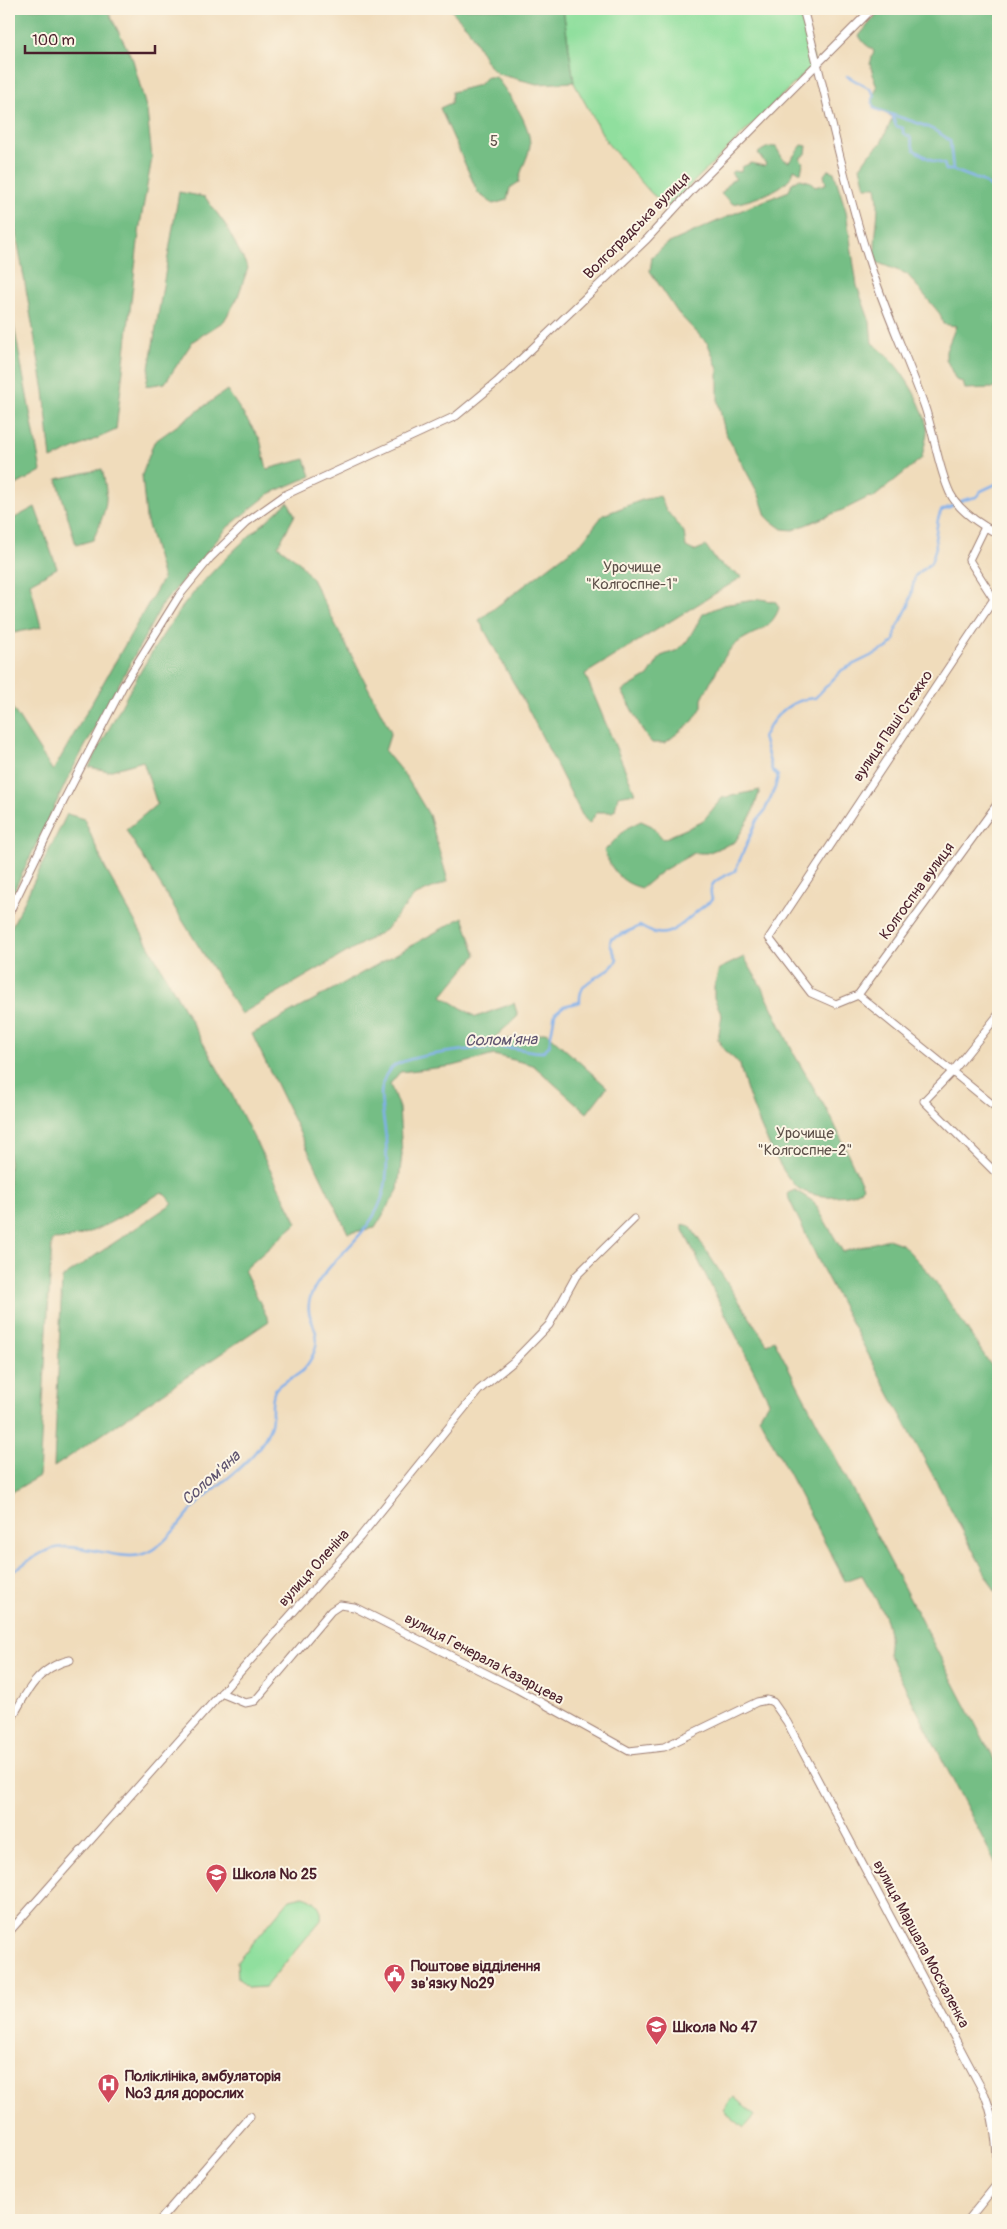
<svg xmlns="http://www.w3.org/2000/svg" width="1007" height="2229" font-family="Pangolin,sans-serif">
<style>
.green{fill:#90df9e;stroke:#6d7f64}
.forest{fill:#74be85;stroke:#5f6e58}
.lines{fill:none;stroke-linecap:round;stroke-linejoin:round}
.stream{stroke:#81b0eb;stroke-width:2.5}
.street-casing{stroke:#9d7e73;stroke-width:9}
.street{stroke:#fff;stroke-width:7}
.labels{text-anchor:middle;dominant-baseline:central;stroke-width:4;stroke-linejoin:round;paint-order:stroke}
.park-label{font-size:15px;fill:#5c4f48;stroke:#fcf5e5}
.street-label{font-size:15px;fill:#4a1f2b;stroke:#fcf5e5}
.poi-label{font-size:15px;font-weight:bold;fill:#4a1f2b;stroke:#fcf5e5;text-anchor:start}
.water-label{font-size:16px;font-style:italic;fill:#5d526e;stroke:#fcf5e5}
</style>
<rect width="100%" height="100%" fill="#fcf5e5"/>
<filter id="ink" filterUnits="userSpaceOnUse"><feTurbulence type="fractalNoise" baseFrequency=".02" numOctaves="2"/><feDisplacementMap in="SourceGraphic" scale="10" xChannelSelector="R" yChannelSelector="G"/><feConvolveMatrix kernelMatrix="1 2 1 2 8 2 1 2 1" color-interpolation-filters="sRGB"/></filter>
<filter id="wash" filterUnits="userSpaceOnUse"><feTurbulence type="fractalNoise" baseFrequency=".0096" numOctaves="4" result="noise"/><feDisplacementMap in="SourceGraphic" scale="20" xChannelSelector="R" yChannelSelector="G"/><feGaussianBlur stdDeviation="1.12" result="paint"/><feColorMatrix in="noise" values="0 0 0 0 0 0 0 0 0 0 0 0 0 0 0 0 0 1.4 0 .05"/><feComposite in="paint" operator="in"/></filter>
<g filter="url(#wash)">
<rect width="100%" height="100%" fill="#f0dcbb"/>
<g class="green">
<path d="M563,9H798L815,63L668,207L651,193L608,144L574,83Z"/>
<path d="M303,1896C315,1899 323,1907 321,1920L265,1987L248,1988L238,1978L237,1962L290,1899Z"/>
<path d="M734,2097L755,2116L744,2128L723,2110Z"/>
</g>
<g class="forest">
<path d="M9,9H107L133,60L147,111L152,158L140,225L116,430L51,459L44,391L9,193Z"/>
<path d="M450,9H563L574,82L537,84L498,74L489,66L468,28Z"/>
<path d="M881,9H998V214H993L992,217L998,223V382L993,388L965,389L963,382L956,380L946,359V351L956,326L943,324L940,314L907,274L876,262C872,237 882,212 876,187H865L860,167L867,157L881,143L893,117L874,108L872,99L877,88L870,64L874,51L864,43L859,36Z"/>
<path d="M486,77H496C509,95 530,122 530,145C529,157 520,169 519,182L510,188L507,200L493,204L478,193L440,108L451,103L452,92L479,85Z"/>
<path d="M802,145L807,146L806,154L800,158L803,163L801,173L794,169C791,189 750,201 733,204L721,194L731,181L736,179L731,173L733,171L741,172L742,167L751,163L764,166L766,164L758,153C764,149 768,146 776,147L783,159L789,162Z"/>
<path d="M828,170L834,172L846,211L857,286L870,322L872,343C897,360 921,398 927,427C928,436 923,449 922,458L873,498L869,497L847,508L793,530L782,529L771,521L766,516L759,495L725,432L718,402V369L708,344L678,313L650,271L652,257L667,244L751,206L789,191L792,183L800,179L811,182L815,187L826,184L824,175Z"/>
<path d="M179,192L205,197L225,224L248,268L237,299L224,321L193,341L165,383L146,386Z"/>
<path d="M9,299L41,471L9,489Z"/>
<path d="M227,390L260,439L267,469L305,459L311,476L269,494L228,527L162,605L71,772L9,901V703L53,771L163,578L146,518L142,475L154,442Z"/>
<path d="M102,469C110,501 106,510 93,540L76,545L57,479Z"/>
<path d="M660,496L666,510L684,532L686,547L694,551L706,546L717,562L742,577L585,674L635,793L618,796L615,810L612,812H597L589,824L582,815L529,711L479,620L582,542L603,515L642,500Z"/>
<path d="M288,502L295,515L278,546L298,561L312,579L391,732L385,751L407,778L429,815L448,881L414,896L385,930L241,1014L126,830L157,804L143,761L108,771L89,767C118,712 146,656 183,606C213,567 251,534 288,502Z"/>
<path d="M35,507L57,568L30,583L41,627L14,633L9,622V521Z"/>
<path d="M761,599L776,602L779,608C770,635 744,631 728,652C718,666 710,684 702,699V707L693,721L665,743H652L645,735L622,691L648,676L661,656L678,650L687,641L703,614L723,605Z"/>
<path d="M760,790L752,814L735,842L707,853H694L662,871L642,888C621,883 612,871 604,851L627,828L641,821L652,826L663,839L702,822L722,798Z"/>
<path d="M67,814L84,819L105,868L229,1089L297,1223L244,1270L269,1321L54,1467L62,1278L173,1203L162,1192C129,1211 91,1240 52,1240L39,1476L9,1494V932Z"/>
<path d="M463,917L476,955L442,996L476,1017L514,1003L518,1016L491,1041L526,1037L546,1032L607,1087L587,1113L533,1065L494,1055L453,1066L400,1072L390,1084L399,1108L402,1154L398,1190L375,1228L348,1233L252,1034Z"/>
<path d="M744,957L765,993L794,1054L832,1119L863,1187C855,1196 847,1195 835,1196C824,1197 808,1195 798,1188C776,1171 744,1091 740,1064L724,1050L718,1039L722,1015L714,998V987L719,969Z"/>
<path d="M795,1190L814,1202L843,1252L888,1239L902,1244L931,1275L998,1376V1597L821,1266L789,1199L788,1193Z"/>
<path d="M683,1224L690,1226L767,1344L774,1340L998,1767V1868L888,1654C894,1621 877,1603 862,1575L845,1581L759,1417L769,1401L683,1230Z"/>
</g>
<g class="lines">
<g class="stream">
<path d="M847,76L870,89L875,96L872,99L874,108C899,119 930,123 950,141L953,170L982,181L998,193"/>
<path d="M893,117L896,126L903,128V133L910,137L914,150L933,161L944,164L946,170H953"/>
<path d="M9,1573C23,1566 39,1551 56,1548C82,1543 117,1560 140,1555C166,1549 183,1516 202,1499C218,1485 235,1474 249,1459C260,1447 271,1433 272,1417C272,1408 271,1398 275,1390C280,1382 289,1380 297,1375C305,1370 314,1356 316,1346C321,1325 300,1317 313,1291C332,1254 373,1236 384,1191C388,1177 387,1157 386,1142C386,1120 371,1082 394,1066C413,1053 488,1047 512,1048C522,1049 531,1052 542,1052L549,1046L555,1013L564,1006L580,1002C578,977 604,979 615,963L617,959L610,944L611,939L640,926C672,948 685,916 710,902L712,899C706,880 722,878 735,871L757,820L764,812L775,788L778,776L772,770L763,737C774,715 790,699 815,698L842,670L887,648L894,641L896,630L909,605L915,576L931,563L936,547L935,539L938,519L941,511L964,500L976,497L981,491L998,483"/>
</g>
</g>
</g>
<g filter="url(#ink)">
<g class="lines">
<defs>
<g id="street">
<path d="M803,9C826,92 842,178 869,261C884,309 906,355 923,402C934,431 937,465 950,493C959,511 981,525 998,534"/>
<path d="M985,527L969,560L994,599L769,938L811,993L836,1004L858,995L998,1109"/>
<path d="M9,913L63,802L123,686L179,596L210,558L247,522L285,495L456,416L497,382L647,239L693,189L872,9"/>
<path d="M858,995L998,803"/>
<path d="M998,1015L953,1071L924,1101L998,1175"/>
<path d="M221,1693L245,1703L255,1701L331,1611L340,1605L354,1607L517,1689L629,1751L664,1747L757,1702L767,1700L773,1702L787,1722L985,2095C1001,2135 997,2178 997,2220"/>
<path d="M9,1724C24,1696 37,1667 70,1660"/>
<path d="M9,1932L360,1537L479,1390L513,1362L549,1325L576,1276L634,1219"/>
<path d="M160,2220L250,2116"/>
<path d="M968,2220L997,2184"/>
</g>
</defs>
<use href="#street" class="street-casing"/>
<use href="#street" class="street"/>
</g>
</g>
<defs>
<symbol id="school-pin" viewBox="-11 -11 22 30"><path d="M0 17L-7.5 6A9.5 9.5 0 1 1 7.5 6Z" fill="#d1495b" stroke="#fcf5e5"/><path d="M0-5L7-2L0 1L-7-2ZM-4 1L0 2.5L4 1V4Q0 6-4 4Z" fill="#fff"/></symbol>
<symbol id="civic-pin" viewBox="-11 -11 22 30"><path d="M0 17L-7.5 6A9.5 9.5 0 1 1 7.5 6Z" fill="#d1495b" stroke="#fcf5e5"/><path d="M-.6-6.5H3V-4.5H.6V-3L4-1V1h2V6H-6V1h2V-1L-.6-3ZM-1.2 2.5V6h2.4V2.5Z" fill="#fff"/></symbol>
<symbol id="hospital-pin" viewBox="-11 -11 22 30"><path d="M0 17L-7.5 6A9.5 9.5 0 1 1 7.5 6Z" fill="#d1495b" stroke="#fcf5e5"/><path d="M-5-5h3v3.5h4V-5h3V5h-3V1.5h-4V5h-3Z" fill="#fff"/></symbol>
</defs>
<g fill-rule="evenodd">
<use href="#school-pin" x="204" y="1862" width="25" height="34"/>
<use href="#civic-pin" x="382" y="1962" width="25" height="34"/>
<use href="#school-pin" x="644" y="2014" width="25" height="34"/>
<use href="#hospital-pin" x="96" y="2072" width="25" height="34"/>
</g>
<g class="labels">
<g class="park-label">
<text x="494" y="141">5</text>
<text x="632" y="567">Урочище<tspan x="632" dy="17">"Колгоспне-1"</tspan></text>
<text x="805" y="1133">Урочище<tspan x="805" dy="17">"Колгоспне-2"</tspan></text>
</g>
<g class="street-label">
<text transform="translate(637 226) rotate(-45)">Волгоградська вулиця</text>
<text transform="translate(893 726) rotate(-56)">вулиця Паші Стежко</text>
<text transform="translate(917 891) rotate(-54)">Колгоспна вулиця</text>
<text transform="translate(314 1568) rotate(-48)">вулиця Оленіна</text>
<text transform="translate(484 1659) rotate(28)">вулиця Генерала Казарцева</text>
<text transform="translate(921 1944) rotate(62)">вулиця Маршала Москаленка</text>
</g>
<g class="poi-label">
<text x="233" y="1874">Школа № 25</text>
<text x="411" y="1966">Поштове відділення<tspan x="411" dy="17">зв'язку №29</tspan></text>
<text x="673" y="2027">Школа № 47</text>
<text x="125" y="2076">Поліклініка, амбулаторія<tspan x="125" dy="17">№3 для дорослих</tspan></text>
</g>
<g class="water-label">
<text transform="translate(501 1040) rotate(-1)">Солом'яна</text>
<text transform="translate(211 1478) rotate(-42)">Солом'яна</text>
</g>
</g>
<rect width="1007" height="2229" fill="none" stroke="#fcf5e5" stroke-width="30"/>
<path d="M25 45v8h130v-8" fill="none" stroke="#4a1f2b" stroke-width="2.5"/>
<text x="32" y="45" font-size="15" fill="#4a1f2b" stroke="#fcf5e5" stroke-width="4" paint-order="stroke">100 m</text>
</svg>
